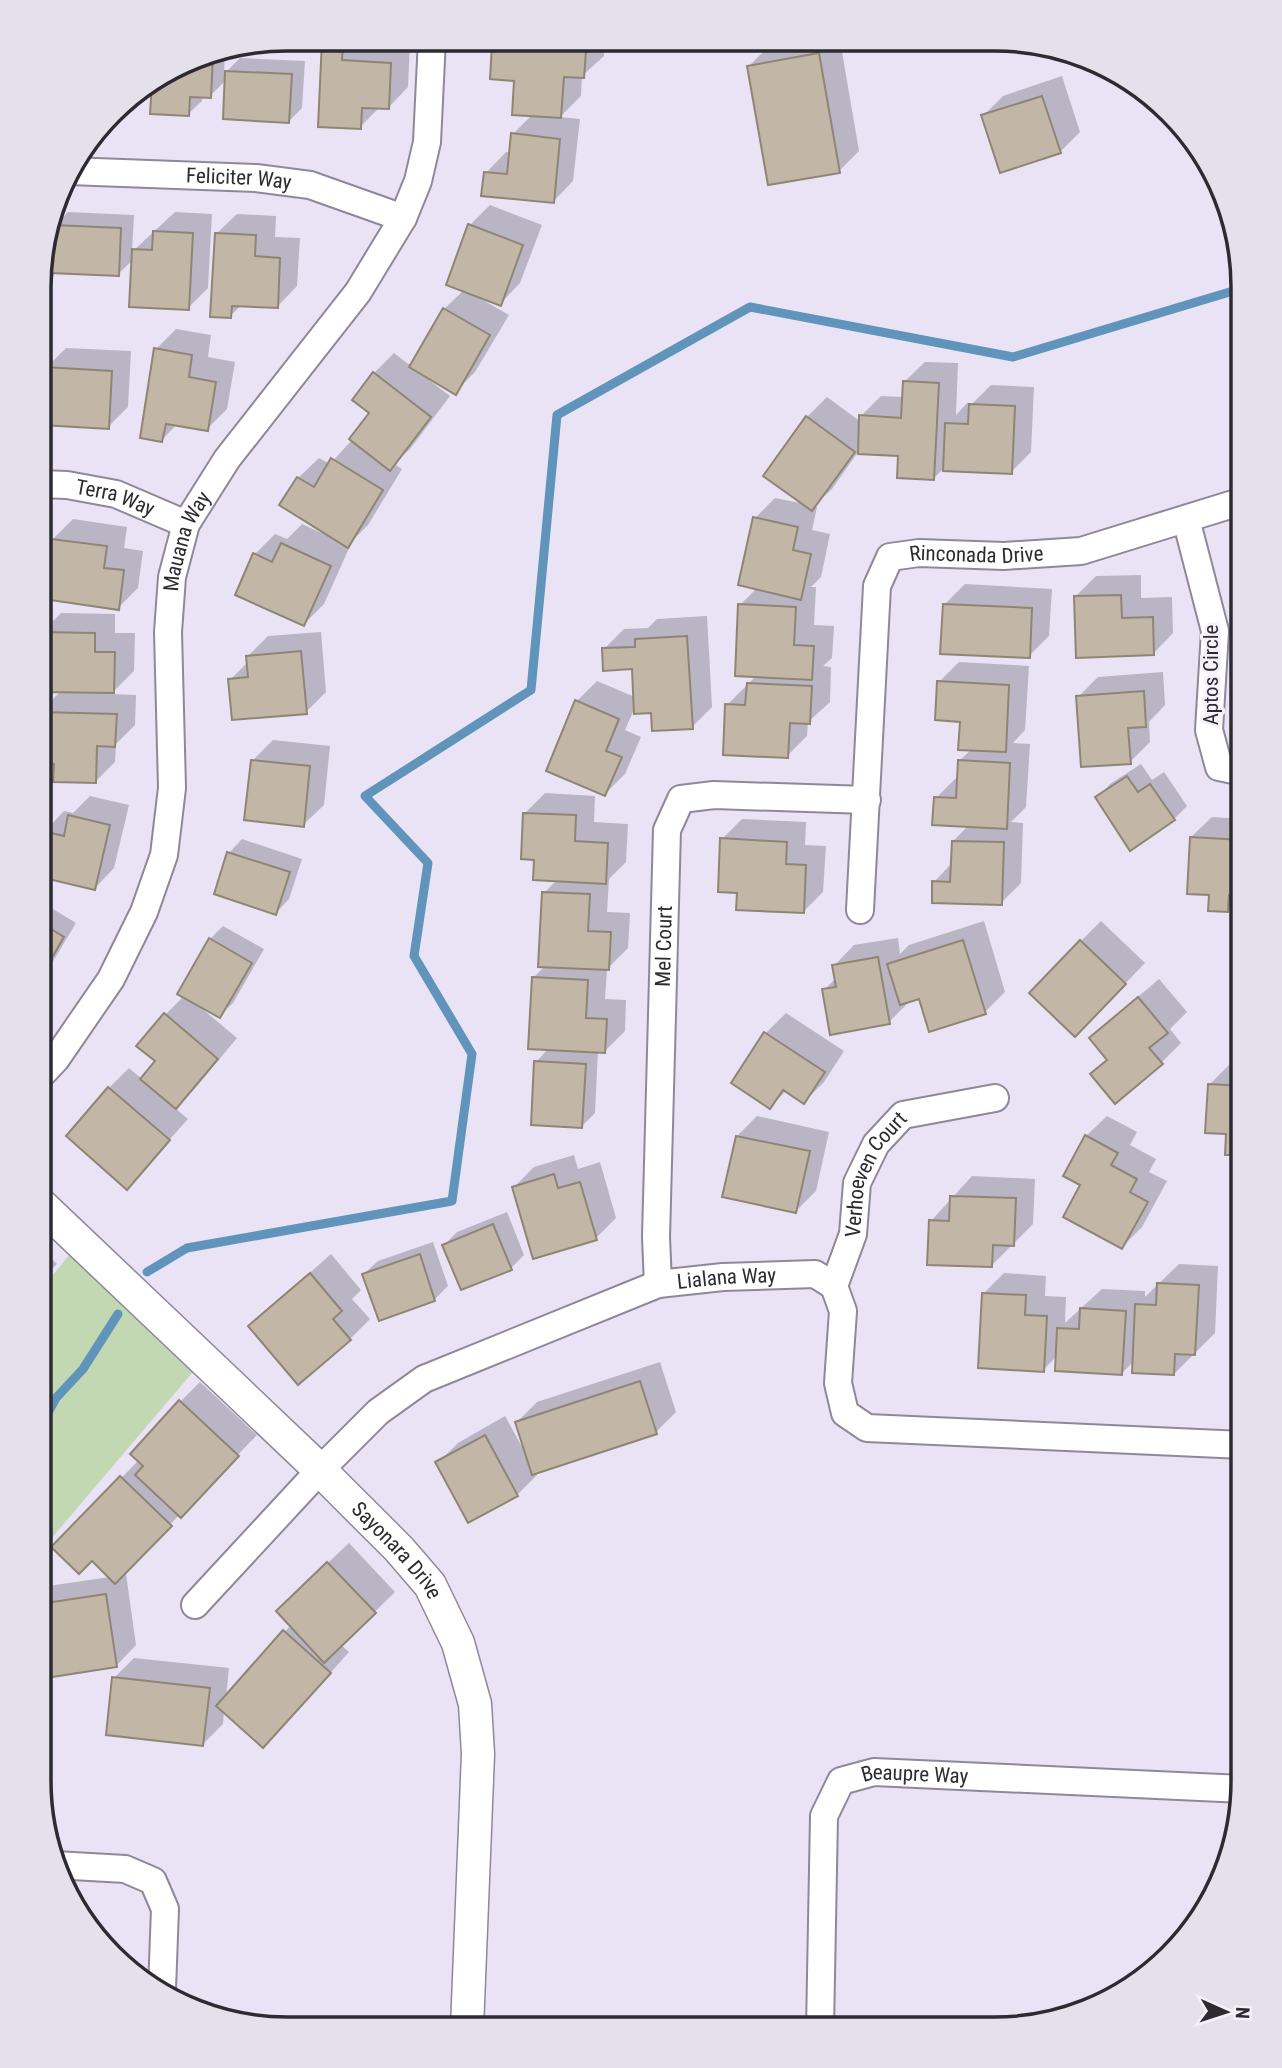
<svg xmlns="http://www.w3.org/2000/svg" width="1282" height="2068" font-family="'Roboto Condensed',sans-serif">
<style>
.green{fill:#c2d8b2}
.shadow{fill:#0003}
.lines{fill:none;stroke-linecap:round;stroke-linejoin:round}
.stream{stroke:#6194ba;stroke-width:9}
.building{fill:#c2b7a7;stroke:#8f8575;stroke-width:2}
.minor-casing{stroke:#8e8899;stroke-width:30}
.tertiary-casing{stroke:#8e8899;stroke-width:35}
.minor{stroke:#fff;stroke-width:26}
.tertiary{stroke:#fff;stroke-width:32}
.labels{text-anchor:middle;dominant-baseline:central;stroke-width:6;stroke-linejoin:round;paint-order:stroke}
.street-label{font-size:21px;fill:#2d2b31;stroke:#f5f1fc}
.rim{fill:none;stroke:#2d2b31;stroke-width:3.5}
</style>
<rect width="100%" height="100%" fill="#e9e3f5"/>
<path class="green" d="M79,1243L203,1360L39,1553V1292Z"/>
<g class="shadow">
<path d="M325,39H362V41L410,43L408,87L388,108L380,107L360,127L324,40Z"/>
<path d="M500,39H605L604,56L582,76L581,96L560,117L580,119L573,181L553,202L486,173L506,152L511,153L513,134L533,114L516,79L494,45Z"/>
<path d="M802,40H840L859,151L839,171L749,66L769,46Z"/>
<path d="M225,51L224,74L240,58L305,61L302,108L289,121L226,80L210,96H202V101L188,114L192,57Z"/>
<path d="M1062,76L1080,132L1060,152L983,116L1003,96Z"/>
<path d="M490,205L542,225L520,283L500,304L482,297L481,299L509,315L475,372L455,392L430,378L429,380L450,396L410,449L394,464L402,469L368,525L348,545L350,546L324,604L304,624L255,554L275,534L287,539L302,524L326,535L328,533L282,504L298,478L319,458L330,464L352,440L371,412L374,373L394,353L411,366L444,309L464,290L470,225Z"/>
<path d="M68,212L134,215L132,252L175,212L212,214L208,288L188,308L134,259L118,274L54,271V276L41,289V255L50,223H57Z"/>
<path d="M237,214L276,216L275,237L300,238L297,286L277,307L242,305L230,316L216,234Z"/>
<path d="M176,329L211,335L208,357L235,362L227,409L207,429L177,424L162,440L156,349Z"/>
<path d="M40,331L51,332L50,364L66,348L131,351L128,407L108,427L45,385L40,390Z"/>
<path d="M925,362L958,363L956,415L967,403L972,404L991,385L1034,387L1031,452L1011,472L943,469L934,478L900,454L858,452L832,489L814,506L817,507L812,530L830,534L821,577L811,587H816L814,625L834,626L832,658L823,666L831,667L830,702L808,722L807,736L787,756L727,705L757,675L740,605L757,588L755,518L775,498L805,504L807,417L827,397L861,422V416L881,396L904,397V382Z"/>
<path d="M73,519L127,527L124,548L143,551L138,588L118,608L53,539Z"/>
<path d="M1141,575V598L1172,597L1173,633L1153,654L1076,596L1096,576Z"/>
<path d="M965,584L1052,589L1049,636L1029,656L945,604Z"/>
<path d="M61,613L115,614V633H135L134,671L111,694L136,695L135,725L116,744L115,762L95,782L55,762H40V712L61,691L41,633Z"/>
<path d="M707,616L712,707L692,727L636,705L625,730L641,737L625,774L605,794L577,701L597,681L635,697L633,668L604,649L624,629L648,628L657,619Z"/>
<path d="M321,632L326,692L306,712L230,680L248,662V656L268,636Z"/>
<path d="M959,662L1029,666L1025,730L1013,743L1030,744L1026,807L1011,822L1023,823L1021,883L1001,903L934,882L952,863L953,841L969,825L936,798L956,778H958L959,761L972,749L962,720L939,682Z"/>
<path d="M1163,672L1165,705L1149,722L1150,742L1130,762L1078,697L1098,677Z"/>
<path d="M273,740L330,746L324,805L303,825L253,760Z"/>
<path d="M1141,764L1152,780L1164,772L1187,806L1174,819L1097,798L1110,784Z"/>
<path d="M545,793L595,796L594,822L628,824L626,862L609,879L607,912L630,913L628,948L607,969L605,999L626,1000L625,1031L605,1051H598L595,1113L582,1126L536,1062L549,1048L533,978L546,965L544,893L557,880L536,859L525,813Z"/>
<path d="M90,796L129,805L114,868L94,889L40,876V850L44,832L64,811L73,813Z"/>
<path d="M1212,817L1243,819V894L1227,910L1210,893L1191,837Z"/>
<path d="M742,819L806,822L805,845L826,846L823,892L803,912L738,891L722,839Z"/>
<path d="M242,839L302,859L289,899L276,913L216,893L229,853Z"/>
<path d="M40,901L76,923L40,983Z"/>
<path d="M984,921L1005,992L985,1012L920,997L909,1002L889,1022L824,990L836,978L834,966L854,945L898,938L900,954L909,945Z"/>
<path d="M1101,921L1145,963L1095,1015L1081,941Z"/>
<path d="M223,926L264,949L233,1003L219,1016L201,1006L200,1007L237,1038L196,1087L175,1108L188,1119L127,1187L109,1088L129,1068L142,1079L157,1061L165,1015L184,996L210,939Z"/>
<path d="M1159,979L1187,1012L1170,1029L1181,1043L1161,1063L1092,1074L1108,1058L1092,1039L1112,1019Z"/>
<path d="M786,1013L844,1051L824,1082L804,1102L787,1090L770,1107L733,1082L766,1033Z"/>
<path d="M1230,1064L1243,1065V1154L1227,1153L1228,1132L1209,1085Z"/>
<path d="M757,1116L829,1132L816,1191L796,1211L737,1136Z"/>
<path d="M1107,1116L1137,1132L1130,1145L1156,1159L1149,1172L1167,1181L1142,1227L1122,1247L1082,1184L1086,1136Z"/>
<path d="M574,1155L578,1169L600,1162L616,1218L596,1238L514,1187L534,1167Z"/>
<path d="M972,1176L1035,1179L1033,1224L991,1266L931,1221Z"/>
<path d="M507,1212L524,1255L511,1268L444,1245L457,1232Z"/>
<path d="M433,1242L448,1286L434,1300L364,1274L378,1261Z"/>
<path d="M39,1246L57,1264L39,1282Z"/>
<path d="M331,1254L361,1290L352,1299L370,1319L350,1339L250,1326Z"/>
<path d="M1179,1264L1218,1266L1215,1333L1174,1374L1134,1361L1122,1373L1058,1355L1043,1370L983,1294L1004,1273L1046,1276L1045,1296L1066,1297L1065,1323L1102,1289L1145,1291V1297Z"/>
<path d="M660,1362L676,1412L656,1432L536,1472L537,1475L517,1495L438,1463L458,1443L505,1416L525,1452L517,1422L537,1402Z"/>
<path d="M200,1382L257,1435L121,1575L126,1574L136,1645L116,1666L39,1677V1595L48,1586L110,1577L92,1559L53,1547L139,1460L180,1402Z"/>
<path d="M349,1543L395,1592L341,1645L349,1652L283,1726L224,1711L223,1724L203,1744L114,1678L134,1658L229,1668L226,1697L291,1625L298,1591Z"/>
<path d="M341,2017L400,2020L399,2028H330Z"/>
</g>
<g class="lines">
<g class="stream">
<path d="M147,1272L187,1248L452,1201L472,1054L414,956L428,863L365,796L531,690L557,415L750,307L1013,357L1243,288"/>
<path d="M39,1429L56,1398L83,1369L118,1314"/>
</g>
</g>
<g class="building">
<path d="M322,40L343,41L342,60L391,63L389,109L362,108L361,129L318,127Z"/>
<path d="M492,45L586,51L584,78L564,77L561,118L512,115L514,81L490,79Z"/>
<path d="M819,53L840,173L768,185L747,66Z"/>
<path d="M205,55H213L211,98L190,97L189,116L150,114L152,82L192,57Z"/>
<path d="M225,71L292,74L289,123L223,119Z"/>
<path d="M1042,96L1061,153L1000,173L981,115Z"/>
<path d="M511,133L560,139L554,203L481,196L484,172L507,174Z"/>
<path d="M468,224L523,245L501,306L446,285Z"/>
<path d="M53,225L121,228L119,276L50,273Z"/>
<path d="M153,231L193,233L189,310L129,307L132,249L152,250Z"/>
<path d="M215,233L256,235L255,256L280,258L278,308L232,306L231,318L210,317Z"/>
<path d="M443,308L490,335L456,395L409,367Z"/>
<path d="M154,348L192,355L189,377L216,382L208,431L166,424L162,442L140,438Z"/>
<path d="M44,367L112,371L109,429L41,425Z"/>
<path d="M373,372L431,417L390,471L349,439L369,413L352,400Z"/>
<path d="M903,381L939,383L934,480L897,478L898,456L858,454L859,415L901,418Z"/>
<path d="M969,404L1015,406L1012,474L943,471L945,423L968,424Z"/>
<path d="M806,416L855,452L812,511L763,476Z"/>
<path d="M331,458L383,490L348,548L279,505L297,477L314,487Z"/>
<path d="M753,517L798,527L793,550L811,554L801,600L738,585Z"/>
<path d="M51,539L107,546L104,568L124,570L119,610L43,599Z"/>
<path d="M281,543L331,566L304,626L235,595L253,553L272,562Z"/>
<path d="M1121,595L1122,618L1153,617L1154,655L1076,658L1074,596Z"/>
<path d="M738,604L796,607L794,645L814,646L812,680L735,676Z"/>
<path d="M943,604L1032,608L1030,658L940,654Z"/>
<path d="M40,632L95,633V652H115L114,693L40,692Z"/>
<path d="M687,636L693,729L652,731L651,713L634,714L632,669L603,671L602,648L635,647V639Z"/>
<path d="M301,651L307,714L232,720L228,679L248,677L246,656Z"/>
<path d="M937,681L1009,685L1006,752L958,750L960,722L935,720Z"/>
<path d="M747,683L812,686L810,724L790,723L788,758L723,755L725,704L745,705Z"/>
<path d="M1144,691L1146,727L1128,728L1131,764L1081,767L1076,696Z"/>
<path d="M575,700L619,719L606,751L622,757L605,796L546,771Z"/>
<path d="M40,712L117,714L115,747L97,746L96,783L53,782L54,764L40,763Z"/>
<path d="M251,760L310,766L304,827L244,820Z"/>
<path d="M958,760L1010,763L1007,829L932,825L934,797L956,798Z"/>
<path d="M1127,776L1138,792L1150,784L1175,820L1130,851L1095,797Z"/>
<path d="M523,813L576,815L575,841L608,843L606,884L533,880L534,860L521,859Z"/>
<path d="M68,815L110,825L95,890L40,877V842L42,831L64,836Z"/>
<path d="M1190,837L1243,840V895H1229L1228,912L1208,911L1209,895L1187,894Z"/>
<path d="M720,838L787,842L786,864L806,865L804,913L736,910L737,893L718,892Z"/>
<path d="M952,841L1004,842L1002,905L932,903V881L950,882Z"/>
<path d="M227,852L290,872L276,915L214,894Z"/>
<path d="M542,892L590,894L588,931L611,932L609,970L538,967Z"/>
<path d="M40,922L64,937L40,978Z"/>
<path d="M209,938L252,963L220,1018L177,994Z"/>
<path d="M963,940L986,1014L929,1032L919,999L900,1005L887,964Z"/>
<path d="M1080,940L1126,984L1075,1037L1029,993Z"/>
<path d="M878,957L890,1024L830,1035L822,989L836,987L832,965Z"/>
<path d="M532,977L588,980L586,1018L607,1019L605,1053L528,1049Z"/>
<path d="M1138,997L1168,1033L1149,1048L1163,1064L1115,1104L1090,1074L1107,1060L1089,1038Z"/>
<path d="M164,1013L218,1059L176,1109L140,1079L155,1061L136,1046Z"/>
<path d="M764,1032L825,1072L804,1104L783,1090L770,1109L731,1083Z"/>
<path d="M534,1061L586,1064L582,1128L531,1125Z"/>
<path d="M1208,1084L1243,1086V1155H1225L1226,1134L1205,1133Z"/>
<path d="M108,1087L170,1140L127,1190L66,1136Z"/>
<path d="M1085,1135L1118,1153L1111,1165L1137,1179L1130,1192L1148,1202L1122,1249L1063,1217L1080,1185L1063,1176Z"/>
<path d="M736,1136L810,1151L796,1213L722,1197Z"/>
<path d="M554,1174L558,1188L580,1182L597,1240L533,1259L512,1187Z"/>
<path d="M950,1196L1016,1198L1014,1246L993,1245L992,1267L927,1265L929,1220L949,1221Z"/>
<path d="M493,1224L512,1270L461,1290L442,1245Z"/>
<path d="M1239,1244H1243V1288H1237Z"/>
<path d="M420,1254L435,1301L379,1321L362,1274Z"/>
<path d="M310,1273L342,1311L333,1319L351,1340L298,1385L248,1326Z"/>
<path d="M1157,1283L1199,1285L1195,1355L1175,1354L1174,1375L1132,1373L1135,1304L1156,1305Z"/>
<path d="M982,1293L1026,1295L1025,1315L1047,1316L1044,1372L978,1368Z"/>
<path d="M1080,1308L1126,1311L1122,1375L1055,1371L1057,1328L1079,1329Z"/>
<path d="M1242,1323H1243V1367L1240,1366Z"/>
<path d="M640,1381L657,1434L532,1475L515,1422Z"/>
<path d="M179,1400L239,1456L181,1518L135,1475L143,1466L130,1454Z"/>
<path d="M485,1435L518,1496L468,1523L435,1462Z"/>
<path d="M120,1476L172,1526L115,1584L92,1561L79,1574L51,1547Z"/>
<path d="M327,1562L376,1613L324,1663L276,1611Z"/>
<path d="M106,1594L117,1667L39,1679V1604Z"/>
<path d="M283,1630L331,1673L263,1748L216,1706Z"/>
<path d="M112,1677L210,1688L203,1746L106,1735Z"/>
</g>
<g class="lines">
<defs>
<g id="minor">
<path id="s1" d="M69,171L256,178L310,185L403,218"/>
<path id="s2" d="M40,484L67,485L116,494L186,524"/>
<path d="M1186,519L1215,631L1209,730L1219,767L1243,772"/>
<path id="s3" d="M860,910L877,586L890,557L919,553L1004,556L1081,551L1243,501"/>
<path id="s4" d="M39,1077L56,1059L111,979L144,912L164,855L172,788L168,632L172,577L186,524L227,459L358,292L403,218L418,181L427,142L432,39"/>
<path id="s5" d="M658,1284L656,1237L667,830L681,799L714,795L867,800"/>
<path id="s6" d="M834,1286L853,1234L857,1183L876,1144L903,1115L995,1098"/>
<path id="s7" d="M195,1605L320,1470L378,1412L424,1379L658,1284L723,1277L815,1274L834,1286L843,1311L838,1383L845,1413L867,1428L1243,1445"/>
<path d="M55,1865L125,1869L153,1881L165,1909L162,1989"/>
<path id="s8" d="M820,2029L824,1816L841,1781L874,1772L1243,1789"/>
</g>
<g id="tertiary">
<path id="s9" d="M39,1203L320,1470L399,1549L430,1585L458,1643L475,1704L478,1754L467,2028"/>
</g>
</defs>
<use href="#minor" class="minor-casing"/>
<use href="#tertiary" class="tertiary-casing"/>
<use href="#minor" class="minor"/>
<use href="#tertiary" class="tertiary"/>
</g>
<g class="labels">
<g class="street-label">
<text stroke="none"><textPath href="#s1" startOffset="170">Feliciter Way</textPath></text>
<text stroke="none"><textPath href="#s2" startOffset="77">Terra Way</textPath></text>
<text stroke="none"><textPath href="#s4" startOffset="574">Mauana Way</textPath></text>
<text stroke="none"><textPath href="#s3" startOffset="443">Rinconada Drive</textPath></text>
<text transform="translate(1211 675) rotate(-90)">Aptos Circle</text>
<text stroke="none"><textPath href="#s5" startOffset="338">Mel Court</textPath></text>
<text stroke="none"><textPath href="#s6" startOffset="121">Verhoeven Court</textPath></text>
<text stroke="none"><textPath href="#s7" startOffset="644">Lialana Way</textPath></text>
<text stroke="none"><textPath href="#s9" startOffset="499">Sayonara Drive</textPath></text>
<text stroke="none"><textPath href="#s8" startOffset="327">Beaupre Way</textPath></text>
</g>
</g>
<path d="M0 0H1282V2068H0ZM287 51H995A236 236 0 0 1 1231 287V1781A236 236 0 0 1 995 2017H287A236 236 0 0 1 51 1781V287A236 236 0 0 1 287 51Z" fill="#e5e1ec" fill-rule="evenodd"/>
<path class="rim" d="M287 51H995A236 236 0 0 1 1231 287V1781A236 236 0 0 1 995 2017H287A236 236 0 0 1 51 1781V287A236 236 0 0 1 287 51Z"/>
<g transform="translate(1226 2012) rotate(93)" stroke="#f5f1fc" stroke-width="5" paint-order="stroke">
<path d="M0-5L12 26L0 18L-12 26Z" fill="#2d2b31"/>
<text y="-10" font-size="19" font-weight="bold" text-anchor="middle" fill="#2d2b31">N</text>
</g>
</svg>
